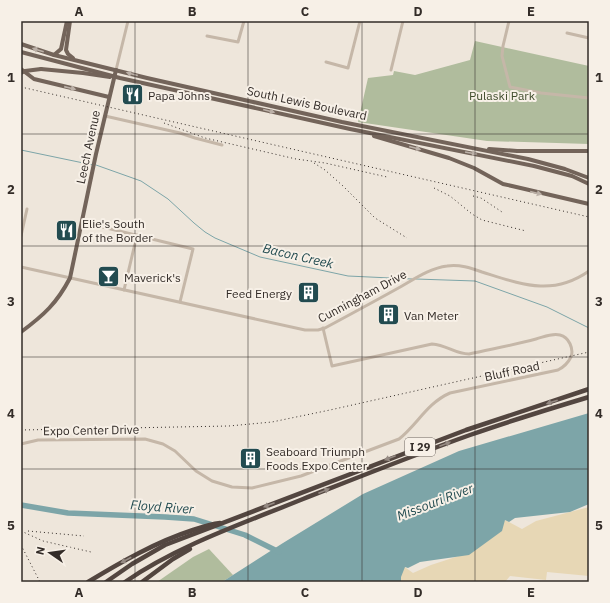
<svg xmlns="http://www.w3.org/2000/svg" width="610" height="603" font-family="'IBM Plex Sans',sans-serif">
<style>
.green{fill:#b0bc9d}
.sand{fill:#e7d7b5}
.water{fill:#7da5a8}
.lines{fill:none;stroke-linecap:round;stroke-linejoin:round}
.stream{stroke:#7da5a8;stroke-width:1}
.river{stroke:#7da5a8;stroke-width:5.5}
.minor{stroke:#c5b7a8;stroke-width:3}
.major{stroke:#73645a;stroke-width:4}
.highway{stroke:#534640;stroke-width:4.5}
.rail{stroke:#332c28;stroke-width:1;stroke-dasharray:1 3;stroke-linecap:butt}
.major-bridge{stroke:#73645a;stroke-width:4}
.oneway{fill:#bcb1a8}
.oneway2{fill:#958a83}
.grid{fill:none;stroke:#332c28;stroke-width:1;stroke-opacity:0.55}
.labels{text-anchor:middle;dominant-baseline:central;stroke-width:4;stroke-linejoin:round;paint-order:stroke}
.shield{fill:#f7f0e7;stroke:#6e6761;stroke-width:1}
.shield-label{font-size:11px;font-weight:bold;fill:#332c28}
.poi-label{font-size:12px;fill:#332c28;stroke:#f7f0e7;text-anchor:start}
.park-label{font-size:12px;fill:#414e2e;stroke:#f7f0e7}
.street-label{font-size:12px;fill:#332c28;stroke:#f7f0e7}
.water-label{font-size:13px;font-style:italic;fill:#224b50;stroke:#f7f0e7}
.neatline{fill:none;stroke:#332c28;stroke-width:1.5}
.grid-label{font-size:13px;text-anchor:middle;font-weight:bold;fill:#332c28}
</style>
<rect width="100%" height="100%" fill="#eee6db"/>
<g class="green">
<path d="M475,41L589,66V144L487,141L358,122L368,78L393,75L394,71L415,75L470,60Z"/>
<path d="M209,549L233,575L222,582H157L193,557Z"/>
</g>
<path class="sand" d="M589,507V576L547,572L546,580L510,576L505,582H400L402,565L413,573L431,565L474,551L505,520L522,529L536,521Z"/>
<path class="water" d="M589,413V504L570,512L515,518L509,522L505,520L502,531L469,555L420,562L408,568L405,567L401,577V582H222L283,543L363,494L459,451Z"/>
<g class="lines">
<g class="stream">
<path d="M21,150L93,165"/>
<path d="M96,165L141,181L168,199L194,223L205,232L215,238L260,257L348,276L412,279"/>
<path d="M416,279L475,281L547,307L589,328"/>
</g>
<path class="river" d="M21,505L68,513L165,517L194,519L245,535L279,552"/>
<g class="minor">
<path d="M509,21L503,46L502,56L510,87L541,93L589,98"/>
<path d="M567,33L589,38"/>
<path d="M207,36L238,42L244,21"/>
<path d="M326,62L348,68L360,21"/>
<path d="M116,70L128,21"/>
<path d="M391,70L403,21"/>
<path d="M105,116L180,133L195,138L222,145"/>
<path d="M82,222L193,249L180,302"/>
<path d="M21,236L27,209"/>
<path d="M21,267L305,330H318L325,328C351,314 377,300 402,286C416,278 431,268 447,266C459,264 471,268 482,272C521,284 552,297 589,271"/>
<path d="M124,290L137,235"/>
<path d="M21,444L38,440L145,439L163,444L175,451L196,471L212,481L232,487L252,488L301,476L399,439C417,425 427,403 450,393L558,370C564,367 568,363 571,357C574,349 569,337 560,335C551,333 544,337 536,339C514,345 491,349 469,354C455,354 447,345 432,344L332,366L323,328"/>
</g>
<g class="major">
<path d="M70,21L66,50L68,54L73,58"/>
<path d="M21,44L54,55L147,78L342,122L528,159L565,169L589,178"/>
<path d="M21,52L120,78L350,129L534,166L572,176L589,184"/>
<path d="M54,55L61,49L67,21"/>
<path d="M21,69L34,79L109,97"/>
<path d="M41,69L83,73L110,77"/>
<path d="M374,136L449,158L474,168L503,184L512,186L589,204"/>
<path d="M489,149L517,151H589"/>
<path d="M21,332C44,315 57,303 70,278L96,154L116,70"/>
</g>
<g class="highway">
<path d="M88,582C121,562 156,542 193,530C202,527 211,524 220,523"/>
<path d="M106,582L132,564L165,545L466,430L589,389"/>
<path d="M125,582C177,546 244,523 303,499C359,477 414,455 470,435C510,421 549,409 589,397"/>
<path d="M142,582L173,559L190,549"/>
</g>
<g class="rail">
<path d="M21,87L589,217"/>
<path d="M164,123L205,138L296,159L325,163L387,177"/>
<path d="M314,163L325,170L343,186L375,218L407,238"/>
<path d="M434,188L450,196L472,214L482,220L526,231"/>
<path d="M473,196L481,198L502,212"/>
<path d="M21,430L229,426L272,422L330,410L589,352"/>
<path d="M21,531L43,541L91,552"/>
<path d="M28,531L84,536"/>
<path d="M21,545L40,582"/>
</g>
<path class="major-bridge" d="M21,73L25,71L41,69"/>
</g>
<defs><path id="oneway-solid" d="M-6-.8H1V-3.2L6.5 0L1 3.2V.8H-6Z"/></defs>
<g class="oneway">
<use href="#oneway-solid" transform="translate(38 50) rotate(-163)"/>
<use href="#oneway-solid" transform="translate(132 74) rotate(-165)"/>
<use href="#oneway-solid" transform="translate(70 88) rotate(13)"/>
<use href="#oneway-solid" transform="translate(269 111) rotate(14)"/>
<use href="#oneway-solid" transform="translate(415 148) rotate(15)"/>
<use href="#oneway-solid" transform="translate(471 153) rotate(10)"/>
<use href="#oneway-solid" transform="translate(536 193) rotate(13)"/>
</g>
<g class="oneway2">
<use href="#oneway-solid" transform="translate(552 402) rotate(162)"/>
<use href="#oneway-solid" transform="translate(445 444) rotate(-21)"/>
<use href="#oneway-solid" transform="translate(390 458) rotate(159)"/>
<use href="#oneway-solid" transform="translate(324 491) rotate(-22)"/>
<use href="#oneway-solid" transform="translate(269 505) rotate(159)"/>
<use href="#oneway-solid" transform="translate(126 560) rotate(152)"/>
</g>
<path class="grid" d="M135,21V582M248,21V582M362,21V582M475,21V582M21,134H589M21,246H589M21,357H589M21,469H589"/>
<defs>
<symbol id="restaurant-square" viewBox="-11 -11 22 22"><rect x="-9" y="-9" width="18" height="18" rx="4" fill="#224b50" stroke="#f7f0e7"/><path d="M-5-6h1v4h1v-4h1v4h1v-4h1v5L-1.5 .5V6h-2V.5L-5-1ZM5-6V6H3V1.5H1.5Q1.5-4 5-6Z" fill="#fff"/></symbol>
<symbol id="bar-square" viewBox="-11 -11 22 22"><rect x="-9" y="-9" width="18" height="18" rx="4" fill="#224b50" stroke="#f7f0e7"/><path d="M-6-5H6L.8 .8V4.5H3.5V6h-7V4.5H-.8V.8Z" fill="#fff"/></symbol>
<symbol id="building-square" viewBox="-11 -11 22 22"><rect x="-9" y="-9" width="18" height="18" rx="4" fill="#224b50" stroke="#f7f0e7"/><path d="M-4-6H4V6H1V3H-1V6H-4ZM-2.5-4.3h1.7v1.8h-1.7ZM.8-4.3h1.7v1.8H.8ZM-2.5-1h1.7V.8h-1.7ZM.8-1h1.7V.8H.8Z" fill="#fff"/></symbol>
</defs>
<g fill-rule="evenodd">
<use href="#restaurant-square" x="120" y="82" width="25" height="25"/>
<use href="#restaurant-square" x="54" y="218" width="25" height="25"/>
<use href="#bar-square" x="96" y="264" width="25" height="25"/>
<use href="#building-square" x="296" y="280" width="25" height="25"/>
<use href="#building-square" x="376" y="302" width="25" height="25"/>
<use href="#building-square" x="238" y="446" width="25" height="25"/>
</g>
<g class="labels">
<rect class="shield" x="405" y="438" width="30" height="18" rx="3"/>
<g class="shield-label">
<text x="420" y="447">I 29</text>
</g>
<g class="poi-label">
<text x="148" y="95">Papa Johns</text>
<text x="82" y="223">Elie's South<tspan x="82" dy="14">of the Border</tspan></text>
<text x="124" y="277">Maverick's</text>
<text x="292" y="293" text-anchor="end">Feed Energy</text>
<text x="404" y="315">Van Meter</text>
<text x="266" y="451">Seaboard Triumph<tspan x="266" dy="14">Foods Expo Center</tspan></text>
</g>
<g class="park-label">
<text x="502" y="95">Pulaski Park</text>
</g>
<g class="street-label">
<text transform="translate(307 103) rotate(12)">South Lewis Boulevard</text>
<text transform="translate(88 147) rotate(-78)">Leech Avenue</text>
<text transform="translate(362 296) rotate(-28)">Cunningham Drive</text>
<text transform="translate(512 371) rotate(-12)">Bluff Road</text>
<text transform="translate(91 430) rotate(-1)">Expo Center Drive</text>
</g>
<g class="water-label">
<text transform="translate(298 256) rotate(13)">Bacon Creek</text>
<text transform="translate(435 502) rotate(-21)">Missouri River</text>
<text transform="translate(162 507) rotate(4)">Floyd River</text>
</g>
</g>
<rect width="610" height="603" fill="none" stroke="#f7f0e7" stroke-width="44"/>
<g transform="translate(50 553) rotate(283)" stroke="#f7f0e7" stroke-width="3" paint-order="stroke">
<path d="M0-3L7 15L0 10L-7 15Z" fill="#332c28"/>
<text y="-6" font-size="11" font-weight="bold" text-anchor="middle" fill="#332c28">N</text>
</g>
<rect x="22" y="22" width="566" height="559" class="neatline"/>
<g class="grid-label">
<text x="79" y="16">A</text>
<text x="192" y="16">B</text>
<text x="305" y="16">C</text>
<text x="418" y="16">D</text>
<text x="531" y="16">E</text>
<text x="11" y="82">1</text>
<text x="599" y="82">1</text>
<text x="11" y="194">2</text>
<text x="599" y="194">2</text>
<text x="11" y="306">3</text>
<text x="599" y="306">3</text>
<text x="11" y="418">4</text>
<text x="599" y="418">4</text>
<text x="11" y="530">5</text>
<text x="599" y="530">5</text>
<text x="79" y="597">A</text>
<text x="192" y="597">B</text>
<text x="305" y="597">C</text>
<text x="418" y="597">D</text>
<text x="531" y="597">E</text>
</g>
</svg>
